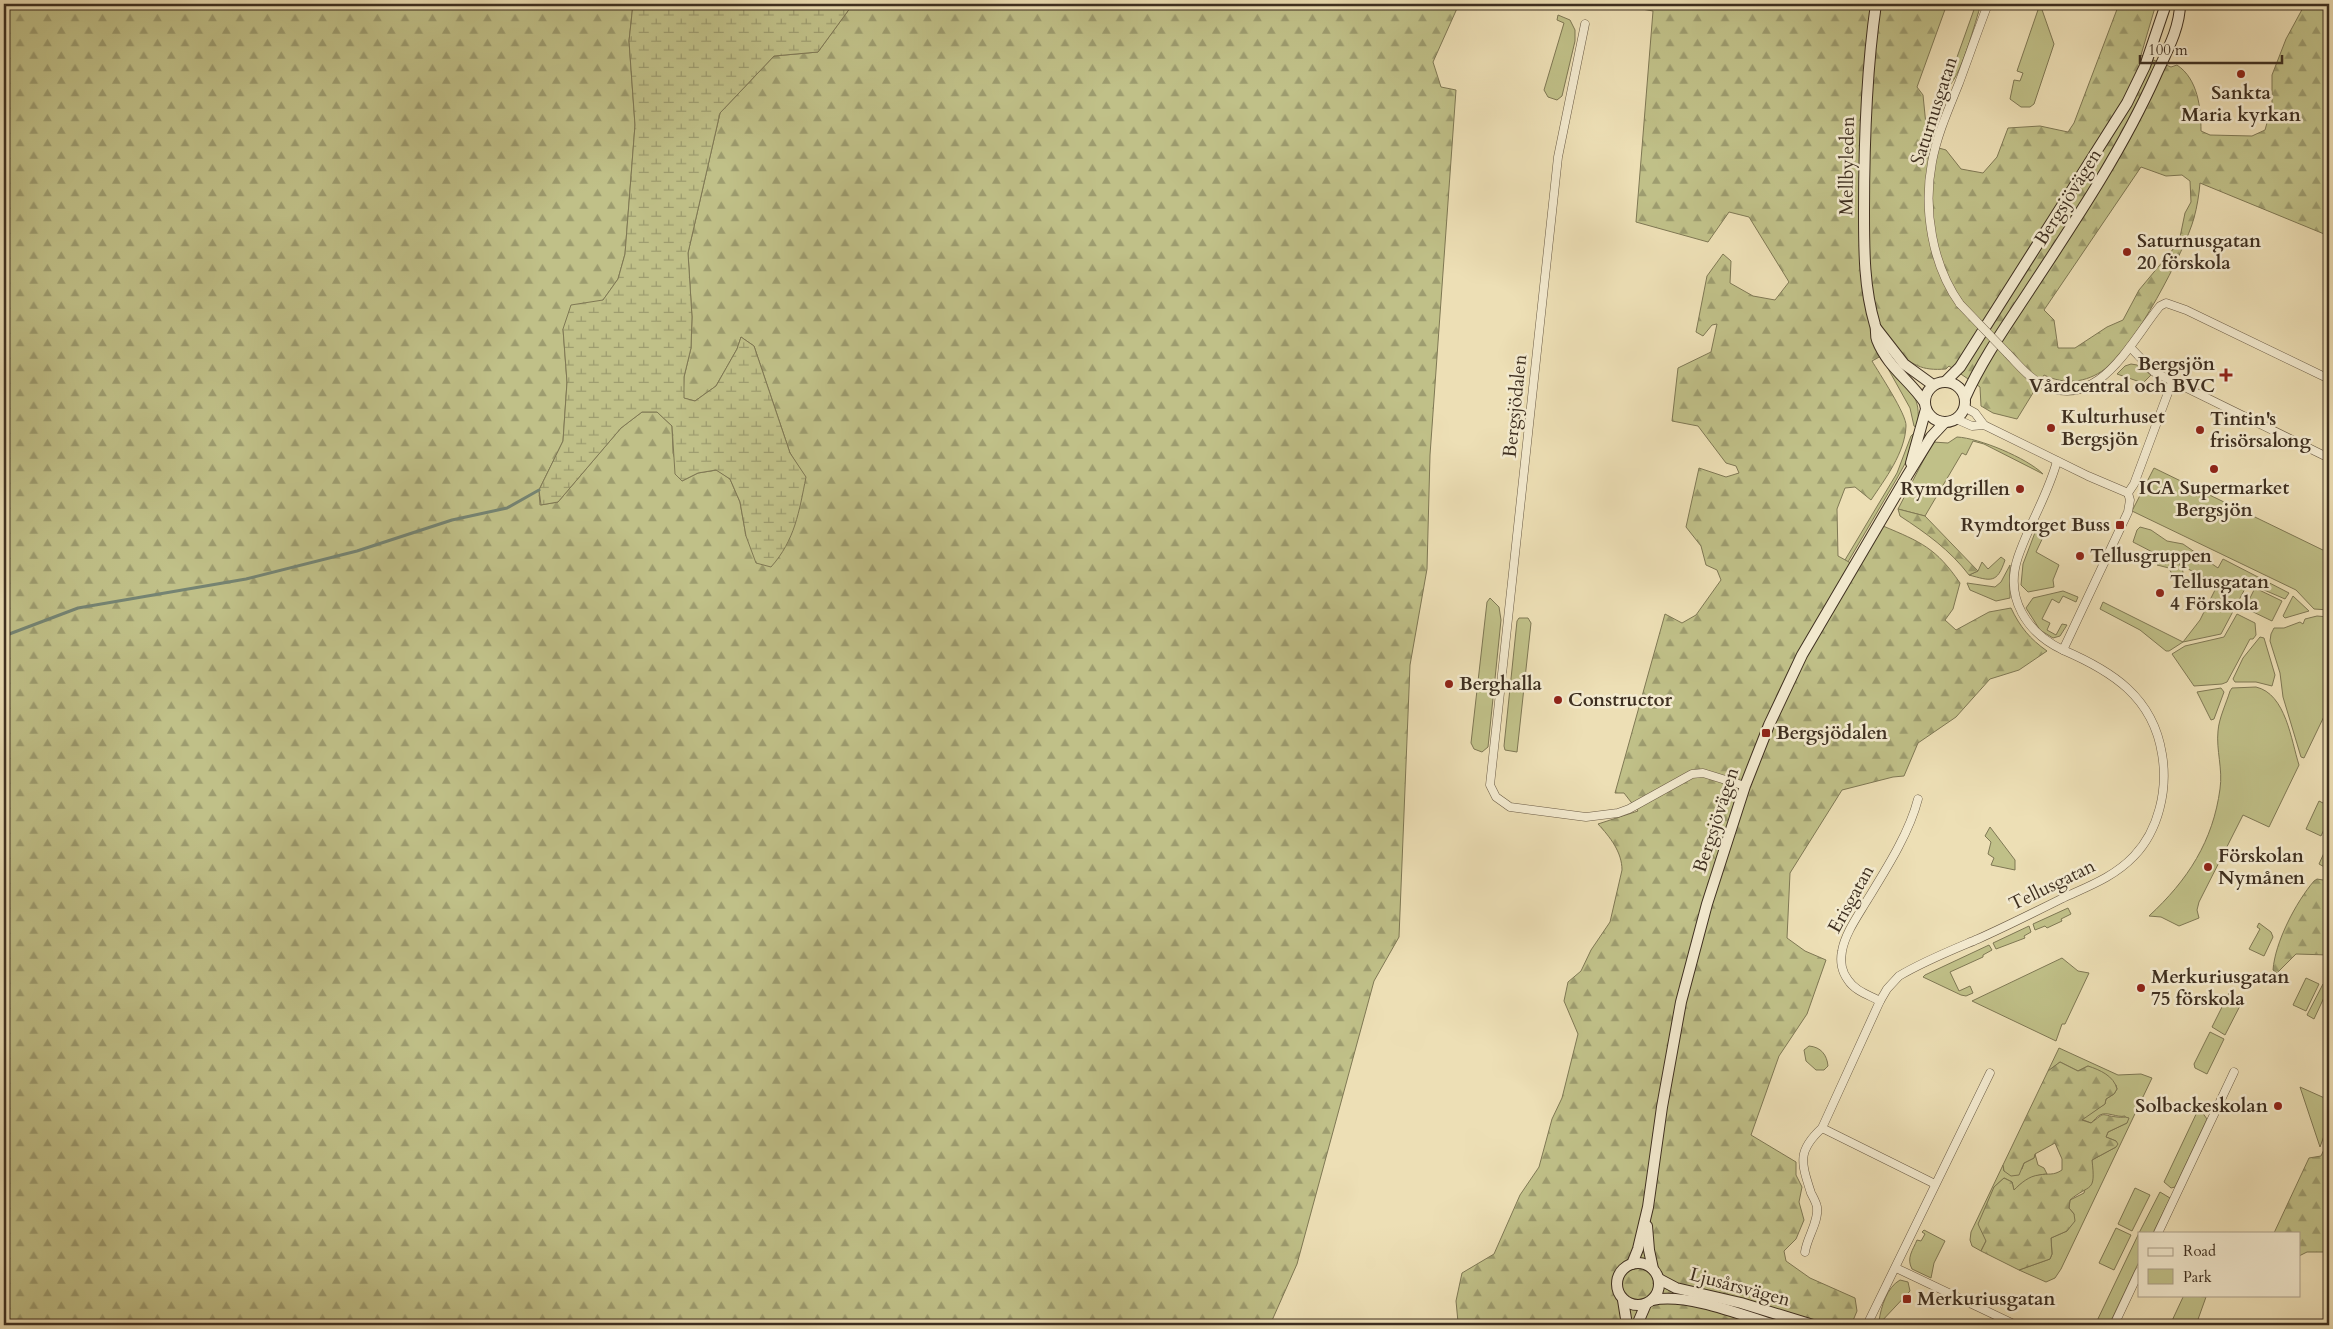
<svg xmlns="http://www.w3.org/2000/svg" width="2333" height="1329" font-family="Cardo,serif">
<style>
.green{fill:#c0c088;stroke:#7f7854}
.forest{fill:url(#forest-firs);stroke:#7f7854;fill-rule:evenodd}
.wetland{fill:url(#wetland-marsh);stroke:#7f7854}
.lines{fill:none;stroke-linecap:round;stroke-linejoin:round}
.stream{stroke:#758473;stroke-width:3}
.street-casing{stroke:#6a5b45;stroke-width:9}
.secondary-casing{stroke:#3e2f20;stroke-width:12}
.street{stroke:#f3eacf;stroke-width:8}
.secondary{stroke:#f3eacf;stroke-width:10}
.street-bridge-casing{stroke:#6a5b45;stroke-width:9;stroke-linecap:butt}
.street-bridge{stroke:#f3eacf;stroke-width:8}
.poi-dot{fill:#8f2418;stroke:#f3eacf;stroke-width:2}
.labels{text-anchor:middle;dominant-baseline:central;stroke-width:5;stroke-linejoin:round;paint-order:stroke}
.poi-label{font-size:19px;font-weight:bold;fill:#3e2f20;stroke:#f3eacf;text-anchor:start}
.street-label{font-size:19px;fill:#3e2f20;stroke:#f3eacf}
</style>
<defs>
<pattern id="forest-firs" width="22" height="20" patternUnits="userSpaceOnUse" patternTransform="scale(1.25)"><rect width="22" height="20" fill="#c0c088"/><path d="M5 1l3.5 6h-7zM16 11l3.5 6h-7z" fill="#9d9c6f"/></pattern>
<pattern id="wetland-marsh" width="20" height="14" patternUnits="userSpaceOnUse" patternTransform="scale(1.25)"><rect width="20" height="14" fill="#c0c088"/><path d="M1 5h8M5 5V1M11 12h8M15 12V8" fill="none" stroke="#9d9c6f"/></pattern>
</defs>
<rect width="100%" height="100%" fill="#eddfb5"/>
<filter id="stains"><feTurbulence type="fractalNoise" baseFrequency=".004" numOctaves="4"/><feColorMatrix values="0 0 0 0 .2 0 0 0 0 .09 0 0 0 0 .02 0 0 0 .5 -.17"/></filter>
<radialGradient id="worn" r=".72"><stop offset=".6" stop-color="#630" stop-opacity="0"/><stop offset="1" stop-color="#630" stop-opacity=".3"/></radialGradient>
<g class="green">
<path d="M1976,4H1981C1976,19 1960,82 1946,88Z"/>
<path d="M2040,4L2054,44L2034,104L2030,107H2021L2010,99L2014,80L2020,81L2023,73L2017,71Z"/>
<path d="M1558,15L1570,20L1575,30V41L1562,96L1557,100L1548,97L1544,90L1564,23L1557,20Z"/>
<path d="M2131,364L2137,365L2151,375L2143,383L2117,374L2125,366Z"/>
<path d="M1886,365C1907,388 1923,394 1917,428L1914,426L1910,408Z"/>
<path d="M1914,433L1907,460L1896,480L1811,625L1830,585L1897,473L1911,436Z"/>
<path d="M1957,437C1979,438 2027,458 2043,474L1984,444L1973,441L1966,455L1962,453L1925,516L1898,509L1933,442L1948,443Z"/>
<path d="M2154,468L2329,553V610L2314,609L2296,590L2132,511Z"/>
<path d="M2140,527L2151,530L2167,541L2183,544L2218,568L2223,559L2289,593L2285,599L2248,583L2221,634L2183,642L2169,651H2166L2140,630L2100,609L2103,602L2183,642L2200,620L2218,584L2184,567L2175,560L2162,557L2133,542L2137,530Z"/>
<path d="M2036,530L2045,533L2036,552L2059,565L2053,580L2054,587L2028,592L2021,585L2023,564Z"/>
<path d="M2001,557L2005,560C1997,584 1991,581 1969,575L1978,571L1982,562L1988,569Z"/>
<path d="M2171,559C2185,565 2186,575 2178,587L2169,568L2157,565L2162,561Z"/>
<path d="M2010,565V598L1996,601L1970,590L1967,583L1995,587L2001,582Z"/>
<path d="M2255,588L2282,601L2272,621L2245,608Z"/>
<path d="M2063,591L2078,597L2076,602L2063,596L2059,603L2052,599L2042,619L2050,623L2047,630L2056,635L2062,624L2067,625L2060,636L2053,638L2040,630L2026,608L2033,598Z"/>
<path d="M2293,596L2309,611L2285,618L2283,616Z"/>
<path d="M1490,598L1499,607L1501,620L1488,747L1482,752L1474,749L1471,743L1487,602Z"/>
<path d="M2237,614L2255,623L2256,635L2253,639H2250L2227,682L2222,684L2194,686L2172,654L2185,646L2224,637Z"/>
<path d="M2317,616L2329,617V706L2304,758L2301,757L2283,697L2280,673L2270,641L2271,634L2274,628H2284L2300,622L2303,624L2305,619Z"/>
<path d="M1519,618H1528L1531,623L1517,752L1505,750L1504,746L1517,621Z"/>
<path d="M2260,637L2264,638L2275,675L2272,686L2256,682H2235L2233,679L2243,658Z"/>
<path d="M2256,687C2286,694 2291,740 2299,765L2269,827L2243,815L2199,902L2197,910L2199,918L2179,926L2161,917L2149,916C2188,880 2213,841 2220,789C2223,769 2216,750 2218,731C2219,718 2226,704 2230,691L2232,688Z"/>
<path d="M2221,688L2224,692L2214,719L2211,720L2197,692Z"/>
<path d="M2319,801L2329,806V819L2321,836L2306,829Z"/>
<path d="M1990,827L2015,860V870L1991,865L1994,858L1988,854L1991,842L1985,836Z"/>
<path d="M2068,908L2071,914L2061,919L2062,921L2047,928L2045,926L2035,930L2033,924Z"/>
<path d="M2259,923L2271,932L2273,937L2264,956L2249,949L2260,929L2257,927Z"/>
<path d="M2029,926L2031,932L2024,936L2025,938L1996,949L1993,943Z"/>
<path d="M1989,945L1992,950L1983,955V957L1950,972L1959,991L1970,986L1973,993L1966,996L1961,995L1923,977L1925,975Z"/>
<path d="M2062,958L2078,971L2089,973L2065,1024H2062L2056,1041L1972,1001Z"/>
<path d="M2306,978L2319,984L2306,1011L2293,1005Z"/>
<path d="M2323,984L2328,989L2314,1019L2307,1015Z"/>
<path d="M2229,993L2243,1000L2225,1035L2212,1027Z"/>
<path d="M2210,1032L2224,1039L2207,1074L2195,1068L2194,1064Z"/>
<path d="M1809,1046C1821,1047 1827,1055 1828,1066L1824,1070H1816L1806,1061L1804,1050Z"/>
<path d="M2059,1048L2118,1075L2141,1074L2152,1078L2061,1269L2055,1278L2046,1282L2019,1270L2050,1259L2052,1254L2051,1238L2067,1231L2074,1214L2069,1208L2070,1200L2084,1193L2092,1160L2116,1147V1141L2106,1137L2108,1132L2127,1123L2125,1116C2117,1118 2107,1111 2100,1115C2097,1116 2094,1121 2091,1123L2081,1119L2105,1104L2106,1099L2114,1094L2117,1089L2116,1085L2088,1066L2078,1071L2060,1062L2048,1071Z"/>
<path d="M2300,1087L2329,1100V1128L2325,1133L2320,1147Z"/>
<path d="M2199,1108L2207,1119L2175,1187L2171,1188L2164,1182Z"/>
<path d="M2035,1154L2038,1165L2044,1168L2047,1174C2034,1175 2024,1180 2014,1190L2012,1182L2004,1178L1994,1187L1986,1241L1981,1251L1972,1246L1970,1240L1971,1232L2003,1165L2004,1171L2022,1169L2024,1163L2034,1158Z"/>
<path d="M2135,1188L2150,1195L2132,1231L2118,1224Z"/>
<path d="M2160,1192L2170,1198L2153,1233H2139Z"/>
<path d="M2116,1228L2131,1235L2114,1270L2099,1263Z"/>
<path d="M1924,1230L1945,1241L1934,1263L1931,1278L1912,1269C1906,1258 1913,1250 1917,1240L1921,1241L1925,1234L1922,1232Z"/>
<path d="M2139,1233V1262L2137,1266L2109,1325H2095Z"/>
<path d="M1900,1280L1908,1282L1910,1291L1880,1323L1879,1321C1881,1307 1887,1287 1900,1280Z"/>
<path d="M2184,1295L2206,1297L2196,1325H2170Z"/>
</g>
<g class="forest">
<path d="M4,4H633L629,41L635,125L625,254L618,279L603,300L563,329L567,382L563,441L539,490L540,505L558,502L621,428L642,412H657L672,426L673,453L682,481L698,473L717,470L730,479L740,502L746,536L805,477L790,453L754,346L741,337L737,349L716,386L695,401L683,398L684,377L691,348L692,317L688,253L720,113L774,56L818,52L853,4H1459L1433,62L1441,87L1456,90L1430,455L1427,569L1410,665L1399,937L1374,981L1297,1264L1270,1325H4Z"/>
<path d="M1614,4H1947L1917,87L1923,95L1928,145L1946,150L1961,169L1983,173L1997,157L2008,128L2040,126L2068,132L2074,123L2119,4H2156L2141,55L2171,67L2177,65C2198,79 2201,108 2201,131L2210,135L2252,136L2265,130L2272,105V75L2286,39L2305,4H2329V236L2200,183C2199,195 2197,207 2194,218C2185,251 2133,350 2105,369C2086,383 2065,385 2044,375L2017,419L1993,413L1981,406L1980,387L1949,366L1946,369C1921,371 1913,365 1894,349L1872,361C1879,373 1907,415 1906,426C1905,453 1885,479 1871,500L1855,487L1845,488L1837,509L1838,556L1858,567L1883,526C1921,542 1936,548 1960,583L1953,609L1945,620L1956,630L1989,612L2011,608C2020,627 2030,639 2047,651L2019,670L1990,679L1956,717L1918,743L1904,776L1893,777L1842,790L1790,873L1787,938L1805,951L1826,960L1807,1014L1779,1056L1751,1135L1796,1162V1175L1802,1187L1799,1202L1804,1220L1796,1239L1784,1251L1786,1261L1810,1278L1855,1298L1857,1311L1852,1323L1844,1325L1793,1317L1786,1325H1453L1458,1322L1456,1301L1462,1273L1494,1254L1520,1195L1539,1167L1552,1119L1562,1098L1578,1034L1564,1001L1568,982L1581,971L1591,950L1610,922L1622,870C1622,852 1610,837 1598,824L1638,811L1624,793H1615L1665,614L1682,623L1696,615L1721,580L1717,570L1706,565L1701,546L1686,527L1699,468L1726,477L1739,473L1736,466L1726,463L1698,426L1672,421L1678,368L1711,352L1717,324L1712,325L1703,336L1696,332L1707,276L1723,254L1731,261L1730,283L1753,296L1775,300L1789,282L1749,217L1729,212L1708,242L1636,222L1653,11ZM2141,167L2166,176L2182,175L2190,181L2191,202L2185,213L2179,242L2139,290L2123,320L2107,327L2075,348H2058L2054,320L2044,310Z"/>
<path d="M1898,509L1925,516L1978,571L1969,575C1950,550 1926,533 1900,516Z"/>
<path d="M2329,842V955L2296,954L2277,973L2273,970C2275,942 2296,902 2314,881L2317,879L2329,881L2328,869L2319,864Z"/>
<path d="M2060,1062L2078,1071L2088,1066C2100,1070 2114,1076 2117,1089L2114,1094L2106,1099L2105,1104L2082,1120L2091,1123C2107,1111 2099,1115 2117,1117C2122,1118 2124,1116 2129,1118L2127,1123L2108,1132L2106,1137L2116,1141L2118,1144L2116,1147L2092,1160C2096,1194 2090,1183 2070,1200L2069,1208L2074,1214L2075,1221L2067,1231L2051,1238L2052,1254L2050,1259L2019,1270L1981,1251L1986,1241L1978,1224L1994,1187L2004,1178L2012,1182L2014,1190C2021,1183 2029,1176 2039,1175C2049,1173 2053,1176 2062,1170V1159L2055,1143L2035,1154L2034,1158L2024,1163L2019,1175L2011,1176L2004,1171L2003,1165L2048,1071Z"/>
<path d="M2329,1139V1252H2307L2299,1256V1233H2274L2309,1158L2321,1156Z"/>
</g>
<path class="wetland" d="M633,4H853L818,52L774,56L720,113L688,253L692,317L691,348L684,377V398L695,401L716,386L737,349L741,337L754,346L790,453L806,477C799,512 795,540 771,567L756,563L746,536L740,502L730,479L716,470L698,473L682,481L675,474L672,426L657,412H642L621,428L558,502L541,505L539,490L563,441L567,382L563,329L571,305L603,300L618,279L625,254L635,125L629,41Z"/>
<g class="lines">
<path class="stream" d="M4,636L78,608L246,579L357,551L452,520L507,508L539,490"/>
<defs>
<g id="street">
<path d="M1585,24L1558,157L1490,785L1496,797L1510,807L1586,817L1618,813L1629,809L1692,774L1703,773L1745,786"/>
<path d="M1960,304C1932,265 1923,209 1932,162C1937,135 1949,108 1959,83C1969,56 1978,30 1988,4"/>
<path d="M2130,347L2154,372L2329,458"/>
<path d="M2007,353C2017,363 2026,375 2038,382C2096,417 2131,341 2160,306L2166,303L2186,310L2329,379"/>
<path d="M1964,407L1975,413L1984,425"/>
<path d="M1956,419L1972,426L1984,425L2088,476L2128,493"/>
<path d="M2057,461C2048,495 2029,524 2018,557C2004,598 2027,633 2063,650L2128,512L2130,500L2128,493L2134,484L2172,382"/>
<path d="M1880,1001C1869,995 1855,991 1848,980C1842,972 1840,961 1842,951C1845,934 1857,917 1866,902C1885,871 1909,834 1918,799"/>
<path d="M1822,1128L1880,1001L1887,989L1899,976C1924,961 1952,950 1978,939C2007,926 2035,912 2063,898C2089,886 2114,877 2134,856C2159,830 2168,789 2162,754C2153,697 2112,671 2063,650"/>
<path d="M2158,1233L2234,1072"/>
<path d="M1805,1252C1807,1237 1819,1222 1817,1207C1816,1202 1813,1197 1811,1193C1801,1162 1797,1151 1822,1128L1935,1184"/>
<path d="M1896,1268L2016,1325"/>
<path d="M1867,1325L1990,1073"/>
<path d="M2114,1325L2139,1272"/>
</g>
<g id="secondary">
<path d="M1876,4C1866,73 1864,142 1864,212C1864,251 1864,288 1875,325C1877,330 1875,335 1877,340C1888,368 1910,380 1925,403"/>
<path d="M1876,328L1904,364L1933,385"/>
<circle cx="1945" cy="402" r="20"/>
<path d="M1945,382L1960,367L2127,103L2145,66L2166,4"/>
<path d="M1965,398C1982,360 2006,326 2029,291C2075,221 2122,151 2156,75C2166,53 2180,28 2180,4"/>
<path d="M1911,463L1926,409"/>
<path d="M1647,1226L1649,1250L1653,1269"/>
<circle cx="1638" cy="1284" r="21"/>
<path d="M1632,1264L1638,1249L1648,1207L1662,1107L1681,1002L1707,904L1745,786L1769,725L1802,655L1907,476L1931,437L1945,422"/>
<path d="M1659,1279L1676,1288L1741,1303L1813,1325"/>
<path d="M1623,1300L1627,1325"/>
<path d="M1652,1300C1688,1293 1739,1314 1774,1325"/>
<path d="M1637,1325L1646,1304"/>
</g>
</defs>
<use href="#street" class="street-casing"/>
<use href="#secondary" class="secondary-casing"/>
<use href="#street" class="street"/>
<use href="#secondary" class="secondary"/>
<defs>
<path id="street-bridge" d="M1960,304L2007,353"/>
</defs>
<use href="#street-bridge" class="street-bridge-casing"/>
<use href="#street-bridge" class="street-bridge"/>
</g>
<g class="poi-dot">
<circle cx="2241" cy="74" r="5"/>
<circle cx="2127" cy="252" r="5"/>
<path d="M2223.5 367.5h5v5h5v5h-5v5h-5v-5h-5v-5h5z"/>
<circle cx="2051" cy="428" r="5"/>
<circle cx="2200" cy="430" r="5"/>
<circle cx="2214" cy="469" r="5"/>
<circle cx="2020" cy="489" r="5"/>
<rect x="2115" y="520" width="10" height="10" rx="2.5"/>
<circle cx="2080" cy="556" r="5"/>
<circle cx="2160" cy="593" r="5"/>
<circle cx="1449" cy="684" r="5"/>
<circle cx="1558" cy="700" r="5"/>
<rect x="1761" y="728" width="10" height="10" rx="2.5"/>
<circle cx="2208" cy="867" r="5"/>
<circle cx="2141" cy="988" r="5"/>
<circle cx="2278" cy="1106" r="5"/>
<rect x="1902" y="1294" width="10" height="10" rx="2.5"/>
</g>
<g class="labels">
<g class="poi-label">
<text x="2241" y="93" text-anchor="middle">Sankta<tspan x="2241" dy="22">Maria kyrkan</tspan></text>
<text x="2137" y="241">Saturnusgatan<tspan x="2137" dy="22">20 förskola</tspan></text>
<text x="2215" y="364" text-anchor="end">Bergsjön<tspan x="2215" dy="22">Vårdcentral och BVC</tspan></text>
<text x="2061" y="417">Kulturhuset<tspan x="2061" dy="22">Bergsjön</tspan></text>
<text x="2210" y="419">Tintin's<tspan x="2210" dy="22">frisörsalong</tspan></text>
<text x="2214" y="488" text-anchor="middle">ICA Supermarket<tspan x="2214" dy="22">Bergsjön</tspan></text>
<text x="2010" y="489" text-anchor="end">Rymdgrillen</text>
<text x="2110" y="525" text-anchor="end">Rymdtorget Buss</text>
<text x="2090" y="556">Tellusgruppen</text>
<text x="2170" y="582">Tellusgatan<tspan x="2170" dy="22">4 Förskola</tspan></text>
<text x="1459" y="684">Berghalla</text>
<text x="1568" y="700">Constructor</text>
<text x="1776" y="733">Bergsjödalen</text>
<text x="2218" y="856">Förskolan<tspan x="2218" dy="22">Nymånen</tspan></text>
<text x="2151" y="977">Merkuriusgatan<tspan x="2151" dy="22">75 förskola</tspan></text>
<text x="2268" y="1106" text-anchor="end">Solbackeskolan</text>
<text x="1917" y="1299">Merkuriusgatan</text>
</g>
<g class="street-label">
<text transform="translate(1934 111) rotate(-72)">Saturnusgatan</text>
<text transform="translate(1847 166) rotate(-89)">Mellbyleden</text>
<text transform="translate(2068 197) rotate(-58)">Bergsjövägen</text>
<text transform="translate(1515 406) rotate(-84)">Bergsjödalen</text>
<text transform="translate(1716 820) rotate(-72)">Bergsjövägen</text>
<text transform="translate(2052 885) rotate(-26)">Tellusgatan</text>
<text transform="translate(1851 899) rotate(-61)">Erisgatan</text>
<text transform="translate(1740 1287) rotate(15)">Ljusårsvägen</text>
</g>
</g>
<rect width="2333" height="1329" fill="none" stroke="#eddfb5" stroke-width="20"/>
<rect x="5" y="5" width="2323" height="1319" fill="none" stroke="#3e2f20" stroke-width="2.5"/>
<rect x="10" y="10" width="2313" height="1309" fill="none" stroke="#3e2f20"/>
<rect x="2138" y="1232" width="162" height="65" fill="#f3eacf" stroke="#ab9f89"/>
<rect x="2148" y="1248" width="25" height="8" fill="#f3eacf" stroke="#ab9f89"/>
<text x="2183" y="1256" font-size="15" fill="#3e2f20">Road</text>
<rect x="2148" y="1269" width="25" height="15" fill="#c0c088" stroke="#ab9f89"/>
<text x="2183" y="1282" font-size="15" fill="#3e2f20">Park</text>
<path d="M2140 55v8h142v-8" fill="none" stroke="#3e2f20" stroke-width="2.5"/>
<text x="2148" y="55" font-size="15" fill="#3e2f20" stroke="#f3eacf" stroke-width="4" paint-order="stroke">100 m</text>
<rect width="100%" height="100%" filter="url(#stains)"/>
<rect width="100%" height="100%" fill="url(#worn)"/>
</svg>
